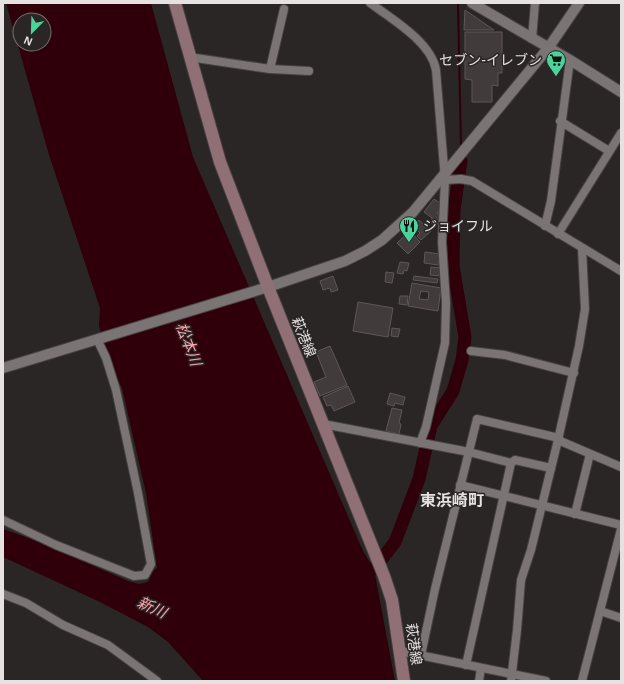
<svg xmlns="http://www.w3.org/2000/svg" width="624" height="684" font-family="Helvetica,'Noto Sans JP',sans-serif">
<style>
.water{fill:#2f0009;fill-rule:evenodd}
.lines{fill:none;stroke-linecap:round;stroke-linejoin:round}
.stream{stroke:#2f0009;stroke-width:2}
.river{stroke:#2f0009;stroke-width:13}
.building{fill:#413b3b;stroke:#5d5758;fill-rule:evenodd}
.minor-casing{stroke:#464242;stroke-width:10}
.tertiary-casing{stroke:#464242;stroke-width:12}
.secondary-casing{stroke:#464242;stroke-width:14}
.minor{stroke:#7a7474;stroke-width:8}
.tertiary{stroke:#7a7474;stroke-width:10}
.secondary{stroke:#907074;stroke-width:12}
.labels{text-anchor:middle;dominant-baseline:central;stroke-width:3;stroke-linejoin:round;paint-order:stroke}
.poi-label{font-size:14px;fill:#e6e2e2;stroke:#2b2626;text-anchor:end}
.street-label{font-size:14px;fill:#e6e2e2;stroke:#2b2626}
.water-label{font-size:15px;font-style:italic;fill:#ffa4ae;stroke:#2b2626}
.quarter-label{font-size:16px;font-weight:bold;fill:#e6e2e2;stroke:#2b2626}
</style>
<rect width="100%" height="100%" fill="#2b2626"/>
<path class="water" d="M6,3H151L193,157L363,551L374,569L395,681H203L168,642L148,627L100,602L3,557V529L37,541L128,581L139,584L148,582L153,571L157,568L146,493L122,388L111,367L99,326L100,308L49,155ZM20,20H44V44H20Z"/>
<g class="lines">
<path class="stream" d="M458,3L461,148"/>
<path class="river" d="M374,569L395,542L419,479L431,426L453,391L462,360L465,337L453,266L454,210L461,161"/>
</g>
<g class="building">
<path d="M465,10L494,30H464Z"/>
<path d="M465,32H502V73H498V86L492,85V102H472V80L465,79Z"/>
<path d="M434,199L440,203L441,208L437,213L440,215V224H432V218L424,212Z"/>
<path d="M419,220L431,231L421,240L417,236L420,233L413,226Z"/>
<path d="M410,231L420,242L408,254L397,243Z"/>
<path d="M425,252L440,254L438,265L424,263Z"/>
<path d="M400,262L409,263L407,271L404,270L403,274L397,273Z"/>
<path d="M431,267L440,268L439,276L430,275Z"/>
<path d="M386,272L394,273L392,283L385,282Z"/>
<path d="M333,276L338,290L331,292L330,288L323,290L320,281Z"/>
<path d="M414,276L438,279L437,283L413,280Z"/>
<path d="M412,283L441,288L438,311L408,306ZM421,291L429,292L428,300L419,299Z"/>
<path d="M400,296H408L407,305L399,304Z"/>
<path d="M358,302L393,308L388,337L353,331Z"/>
<path d="M392,328L400,329L398,337L391,336Z"/>
<path d="M330,346L347,385L320,396L314,382L326,377L316,352Z"/>
<path d="M348,386L355,402L334,411L331,405L327,406L323,397Z"/>
<path d="M390,393L405,397L403,405L395,403L394,406L387,404Z"/>
<path d="M392,408L402,410L399,423L401,424L399,434L386,431Z"/>
</g>
<g class="lines">
<defs>
<g id="minor">
<path d="M370,3C392,19 431,42 436,70L445,180L442,242L446,303L445,343L426,427L420,443"/>
<path d="M532,39L535,3"/>
<path d="M189,57L270,69L309,71"/>
<path d="M270,69L284,9"/>
<path d="M560,121L609,151"/>
<path d="M445,180L461,179L472,181L621,271"/>
<path d="M545,226L551,201L570,60"/>
<path d="M558,234L621,133"/>
<path d="M471,351L505,355L574,373"/>
<path d="M323,424L469,452L511,463L515,460L551,468"/>
<path d="M558,440L621,467"/>
<path d="M460,485L621,525"/>
<path d="M575,514L590,454"/>
<path d="M3,520L56,545L134,576L145,575L151,564L138,493L116,390L106,358L97,339"/>
<path d="M3,594L26,603L63,625L108,645L157,681"/>
<path d="M600,611L621,618"/>
<path d="M400,651L546,681"/>
<path d="M421,655L435,589L477,419L559,438"/>
<path d="M466,665L511,463"/>
<path d="M479,681L481,668"/>
<path d="M511,681L517,630L521,580L531,550L558,440L579,346L585,309L582,248"/>
<path d="M582,681L621,529"/>
</g>
<g id="tertiary">
<path d="M472,3L570,60L621,92"/>
<path d="M3,368L268,287L345,261L365,251L382,240L413,212L549,47L579,3"/>
</g>
<path id="secondary" d="M175,3L220,162L268,287L384,576L392,600L404,681"/>
</defs>
<use href="#minor" class="minor-casing"/>
<use href="#tertiary" class="tertiary-casing"/>
<use href="#secondary" class="secondary-casing"/>
<use href="#minor" class="minor"/>
<use href="#tertiary" class="tertiary"/>
<use href="#secondary" class="secondary"/>
</g>
<defs>
<symbol id="supermarket-pin" viewBox="-11 -11 22 30"><path d="M0 17L-7.5 6A9.5 9.5 0 1 1 7.5 6Z" fill="#4ad49c" stroke="#2b2626"/><path d="M-6-5.5h2.5l.6 2H6L4.5 2H-2.5L-4.4-4H-6ZM-1.5 3.2a1.3 1.3 0 1 0 .1 0ZM3 3.2a1.3 1.3 0 1 0 .1 0Z" fill="#111"/></symbol>
<symbol id="restaurant-pin" viewBox="-11 -11 22 30"><path d="M0 17L-7.5 6A9.5 9.5 0 1 1 7.5 6Z" fill="#4ad49c" stroke="#2b2626"/><path d="M-5-6h1v4h1v-4h1v4h1v-4h1v5L-1.5 .5V6h-2V.5L-5-1ZM5-6V6H3V1.5H1.5Q1.5-4 5-6Z" fill="#111"/></symbol>
</defs>
<g fill-rule="evenodd">
<use href="#supermarket-pin" x="545" y="49" width="22" height="30"/>
<use href="#restaurant-pin" x="398" y="215" width="22" height="30"/>
</g>
<g class="labels">
<g class="poi-label">
<text x="542" y="60">セブン-イレブン</text>
<text x="423" y="226" text-anchor="start">ジョイフル</text>
</g>
<g class="street-label">
<text transform="translate(304 337) rotate(68)">萩港線</text>
<text transform="translate(414 644) rotate(82)">萩港線</text>
</g>
<g class="water-label">
<text transform="translate(189 344) rotate(69)">松本川</text>
<text transform="translate(152 607) rotate(25)">新川</text>
</g>
<g class="quarter-label">
<text x="452" y="500">東浜崎町</text>
</g>
</g>
<rect width="624" height="684" fill="none" stroke="#e6e2e2" stroke-width="8"/>
<g transform="translate(32 32) rotate(203)"><circle r="19" fill="#2b2626" stroke="#767171"/>
<path d="M0-3L7 15L0 10L-7 15Z" fill="#4ad49c"/>
<text y="-6" font-size="11" font-weight="bold" text-anchor="middle" fill="#e6e2e2">N</text>
</g>
</svg>
